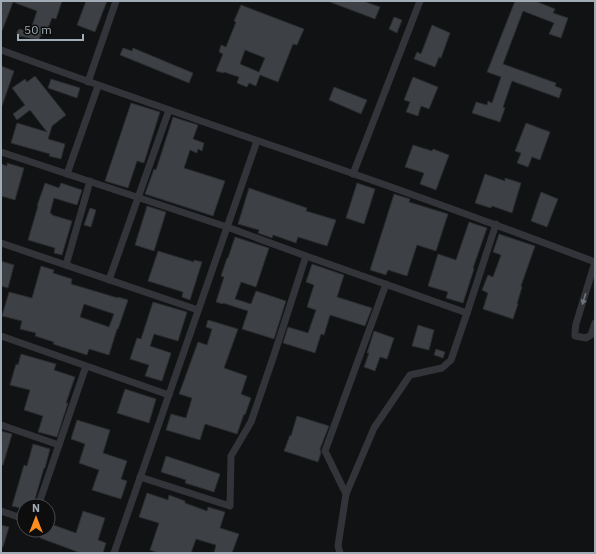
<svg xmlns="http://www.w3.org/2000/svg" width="596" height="554" font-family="'IBM Plex Sans',sans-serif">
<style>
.building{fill:#3d4044;stroke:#2b2c30;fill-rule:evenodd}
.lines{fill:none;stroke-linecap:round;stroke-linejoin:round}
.street{stroke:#323439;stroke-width:7}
.oneway{fill:#6f757e}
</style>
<rect width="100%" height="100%" fill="#111213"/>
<g class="building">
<path d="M1,1H62L56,19L52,18L48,28H46L45,32H44L42,36H40L39,40L19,36L17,34V32L19,29L30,32L37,11L13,2L2,31H1Z"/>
<path d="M86,1H107L95,32L77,25Z"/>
<path d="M330,1H363L380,7L375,19L330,2Z"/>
<path d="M515,1H535L555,9L553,13L568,18L561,38L549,34L554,23L523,11L503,64L556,83L555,86L562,89L559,98L512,81L503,107L505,108L500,122L472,113L476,102L487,105L488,101L492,103L501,77L487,72Z"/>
<path d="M241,5L304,29L297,45L293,44L278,82L260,75L256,86L249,83L247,87L237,83L239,77L224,72L223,73L216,71L223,54L219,52L221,45L226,47L236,22L234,21ZM245,50L265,58L259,72L240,64Z"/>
<path d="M394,17L402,20L397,33L389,29Z"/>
<path d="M432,25L450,33L441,58L439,57L435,67L414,59L417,52L421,54Z"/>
<path d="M123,48L132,51L133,48L193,73L189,83L120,55Z"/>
<path d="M1,66L14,71L2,106H1Z"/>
<path d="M35,76L66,115L52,126L48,139L65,144L61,159L49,156L50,154L11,143L17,123L47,132L30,110L17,120L13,114L25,105L12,88L25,79L27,82Z"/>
<path d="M413,77L438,87L429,109L421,106L418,116L406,112L410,102L404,100Z"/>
<path d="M51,79L80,88L77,98L48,88Z"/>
<path d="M334,87L367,100L361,114L329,100Z"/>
<path d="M131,103L160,112L144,163L137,161L128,188L105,181Z"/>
<path d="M173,117L198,125L193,139L204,143L202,151L198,149L197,153L190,150L184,168L225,181L213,216L145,194L154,169L156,170Z"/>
<path d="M526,123L550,132L540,160L532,157L528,167L517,163L521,153L515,151Z"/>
<path d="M413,145L432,151L433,149L449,155L436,190L420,184L424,173L405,167Z"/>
<path d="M7,163L24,168L15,200L1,196V164L7,166Z"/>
<path d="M485,174L505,181V178L521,183L512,213L492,206L491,208L475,203Z"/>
<path d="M45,183L59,188L61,183L82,190L77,205L54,198L50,213L52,214V215L72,221L62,255L54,253L55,248L28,240L38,206H37Z"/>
<path d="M357,183L375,189L364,224L346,218Z"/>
<path d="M249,188L307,208L306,211L336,220L327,246L298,237L296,243L273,235L272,238L258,233L259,230L238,224Z"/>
<path d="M541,192L558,199L547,227L531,221Z"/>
<path d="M394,194L410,199L409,202L448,214L436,251L417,245L407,276L388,270L386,275L370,270Z"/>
<path d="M147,206L166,212L154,251L135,245Z"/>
<path d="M90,208L96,210L91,227L84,225Z"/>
<path d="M469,222L487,228L473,268L474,269L463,303L446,298L448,292L428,286L438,254L456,260Z"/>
<path d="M499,234L535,246L521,286L522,287L517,304H518L513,319L483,309L488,293L482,290L488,275L493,277L501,255L493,252Z"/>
<path d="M235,237L269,248L256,287L241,282L235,299L251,304L256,291L286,301L274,339L242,329L248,311L223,303V304L216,302L224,277L221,276L227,258H228Z"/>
<path d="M158,251L194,262V260L202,262L190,300L182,297L183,292L148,281Z"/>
<path d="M1,261L14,265L8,288L1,286Z"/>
<path d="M312,264L344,275L337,297L372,308L365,326L330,315L324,335L321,334L315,353L283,343L288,327L308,333L316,310L307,307L314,285L306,282Z"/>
<path d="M41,266L54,270L53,273L72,279L71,284L118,298V297L128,300L118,329H117L109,355L89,349L87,355L53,344L54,342L35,336L36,333L20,329L22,321L2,316L9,292L32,298ZM84,304L114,314L109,327L80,317Z"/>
<path d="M153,302L187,312L178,341L154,334L150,346L171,353L162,381L145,376L149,365L130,359L137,338L141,339Z"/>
<path d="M208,320L238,329L224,368L247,376L241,394L251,398L245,415L244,414L237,434L205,424L200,440L166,430L171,414L186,418L192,398L179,394L198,342L207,345L212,329L206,327Z"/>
<path d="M418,325L434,330L429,350L412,346Z"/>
<path d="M374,331L394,338L387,359L380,357L375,371L364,367L369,353H367Z"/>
<path d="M436,349L445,352L443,358L434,355Z"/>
<path d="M21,354L56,364L54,370L75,377L66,403H68L57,437L38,432L43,416L24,410L30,390L10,385L16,364L18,365Z"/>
<path d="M125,389L156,399L149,423L117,413Z"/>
<path d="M297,416L329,426L320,449L321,453L318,462L284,451L290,435L291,436Z"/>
<path d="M77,420L110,430L103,453L127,461L121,479L127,481L121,499L92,490L99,470L79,463L85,444L71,439Z"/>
<path d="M1,431L12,434L3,465H1Z"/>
<path d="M33,444L50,449L45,468H44L33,506H24V509L12,506L24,465L27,466Z"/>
<path d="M166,456L220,474L214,492L185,483L186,480L161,472Z"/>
<path d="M147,493L168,500L169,495L185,501V503L207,511L208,507L225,512L220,528L239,534L232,553H214L216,545L196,539L191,553H159L150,550L159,523L139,517Z"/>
<path d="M83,511L105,518L98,540L106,543L103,553H80L70,549L40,538L43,530H48V523L76,533Z"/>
<path d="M1,525L9,527L3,547H1Z"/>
</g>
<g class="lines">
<g class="street">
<path d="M1,50C118,93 236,133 354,174C435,202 515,232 595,262"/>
<path d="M88,82L116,1"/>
<path d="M1,152L227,227L306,256L467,313"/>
<path d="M67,174L98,86"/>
<path d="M353,174L420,1"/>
<path d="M1,243L198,310"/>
<path d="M595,262L576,324L575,332V336L586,338L591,335L595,323"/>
<path d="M66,265L90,181"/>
<path d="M109,280L169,110"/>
<path d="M1,336L169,395"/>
<path d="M1,425L59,445"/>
<path d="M140,477L230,506L231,456L251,422L274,355L306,256"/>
<path d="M346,494L325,451L386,284"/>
<path d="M38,506L86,366"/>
<path d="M1,511L24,519"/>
<path d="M114,553L257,141"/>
<path d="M340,553L338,546L346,494L374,428L410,375L442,368L451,360L467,313L496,224"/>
</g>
</g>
<defs><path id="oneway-solid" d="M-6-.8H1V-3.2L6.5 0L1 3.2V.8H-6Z"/></defs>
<use class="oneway" href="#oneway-solid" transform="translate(584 299) rotate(107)"/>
<rect width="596" height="554" fill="none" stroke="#a1abb6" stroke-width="4"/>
<g transform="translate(36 518)"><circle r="19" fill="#0d0d0e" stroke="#484c51"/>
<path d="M0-3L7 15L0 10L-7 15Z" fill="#ff8c1e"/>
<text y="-6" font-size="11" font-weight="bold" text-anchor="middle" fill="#a1abb6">N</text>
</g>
<path d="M18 34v6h65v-6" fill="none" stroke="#a1abb6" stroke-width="2"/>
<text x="24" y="34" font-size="12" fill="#a1abb6" stroke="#0d0d0e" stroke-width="3" paint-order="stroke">50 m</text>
</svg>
